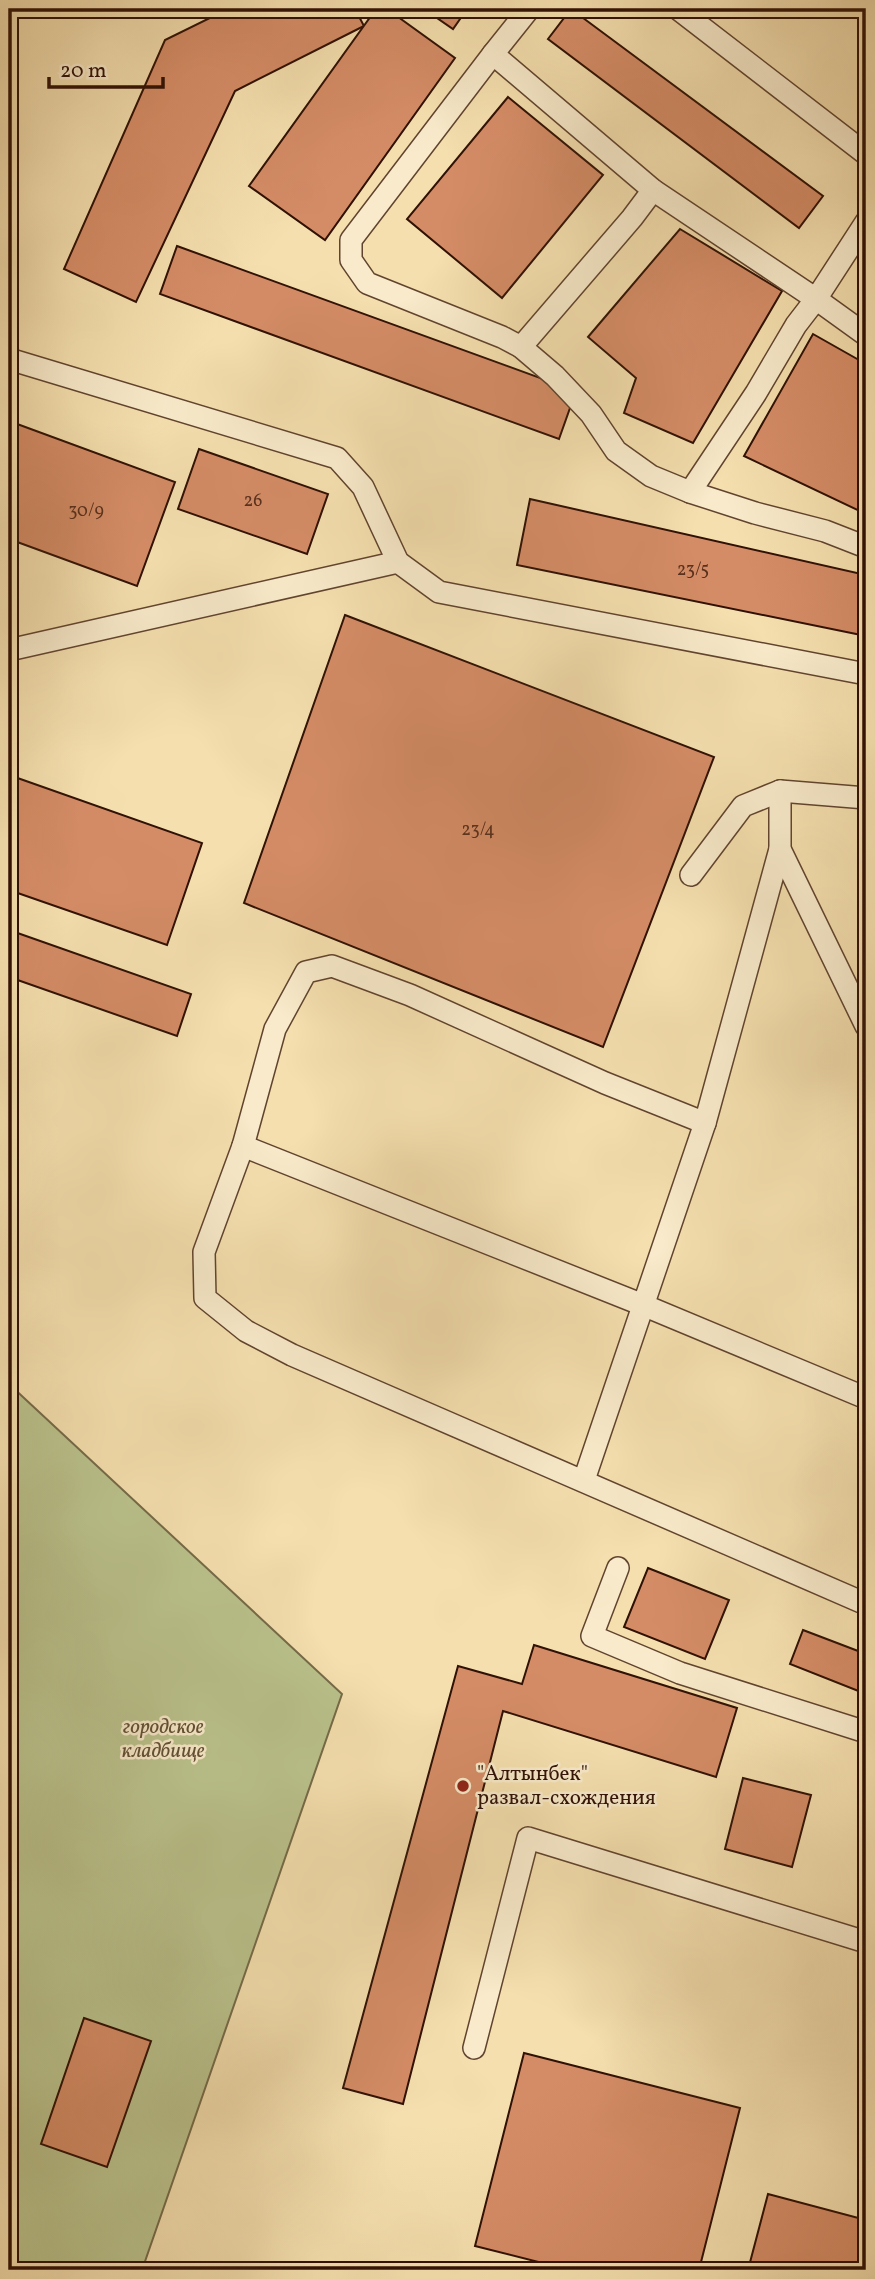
<svg xmlns="http://www.w3.org/2000/svg" width="875" height="2279" font-family="Vollkorn,serif">
<style>
.green{fill:#bac28c;stroke:#756a48;stroke-width:2}
.building{fill:#d48c66;stroke:#301105;stroke-width:2}
.lines{fill:none;stroke-linecap:round;stroke-linejoin:round}
.lane-casing{stroke:#61442f;stroke-width:24}
.lane{stroke:#f8eaca;stroke-width:21}
.poi-dot{fill:#8f2418;stroke:#f8eaca;stroke-width:2.5}
.labels{text-anchor:middle;dominant-baseline:central;stroke-width:5;stroke-linejoin:round;paint-order:stroke}
.number-label{font-size:18px;fill:#59301d}
.park-label{font-size:21px;font-style:italic;fill:#604f34;stroke:#f8eaca}
.poi-label{font-size:21px;fill:#301105;stroke:#f8eaca;text-anchor:start}
</style>
<rect width="100%" height="100%" fill="#f5dfae"/>
<filter id="stains"><feTurbulence type="fractalNoise" baseFrequency=".00286" numOctaves="4"/><feColorMatrix values="0 0 0 0 .2 0 0 0 0 .09 0 0 0 0 .02 0 0 0 .5 -.17"/></filter>
<radialGradient id="worn" r=".72"><stop offset=".6" stop-color="#630" stop-opacity="0"/><stop offset="1" stop-color="#630" stop-opacity=".3"/></radialGradient>
<path class="green" d="M9,1384L342,1694L142,2270H9Z"/>
<g class="building">
<path d="M228,9H355L364,26L235,91L136,302L64,269L165,40Z"/>
<path d="M376,9H387L455,58L325,240L249,186Z"/>
<path d="M424,9H467L453,29Z"/>
<path d="M571,9L823,196L799,228L548,39Z"/>
<path d="M508,97L603,175L502,298L407,219Z"/>
<path d="M680,229L782,291L693,443L624,413L636,378L588,337Z"/>
<path d="M177,246L576,391L559,439L160,294Z"/>
<path d="M813,334L866,364V514L744,456Z"/>
<path d="M9,421L175,482L137,586L9,539Z"/>
<path d="M199,449L328,494L307,554L178,509Z"/>
<path d="M530,499L866,575V636L517,565Z"/>
<path d="M345,615L714,757L603,1047L244,903Z"/>
<path d="M9,775L202,843L167,945L9,890Z"/>
<path d="M9,930L191,994L177,1036L9,977Z"/>
<path d="M648,1568L729,1600L705,1659L624,1627Z"/>
<path d="M803,1630L866,1654V1694L790,1664Z"/>
<path d="M534,1645L737,1708L716,1777L503,1711L403,2104L343,2088L458,1666L522,1684Z"/>
<path d="M743,1778L811,1795L792,1867L725,1849Z"/>
<path d="M84,2018L151,2041L107,2167L41,2144Z"/>
<path d="M524,2053L740,2108L699,2270H570L475,2246Z"/>
<path d="M768,2194L866,2220V2270H748Z"/>
</g>
<g class="lines">
<defs>
<g id="lane">
<path d="M529,9L493,54L653,190L816,299L866,222"/>
<path d="M678,9L866,154"/>
<path d="M493,54L351,240V260L367,283L502,337L521,347L632,218L653,190"/>
<path d="M521,347L555,376L591,414L616,451L651,476L690,492L755,513L825,531L866,547"/>
<path d="M9,359L337,458L363,487L398,562L439,592L866,674"/>
<path d="M690,492L756,393L796,325L816,299L866,335"/>
<path d="M9,650L398,562"/>
<path d="M780,791V849L866,1026"/>
<path d="M691,875L743,806L780,791L866,798"/>
<path d="M705,1123L605,1083L410,995L332,966L306,972L275,1029L243,1146L204,1252L205,1298L246,1331L292,1355L866,1604"/>
<path d="M243,1146L643,1305L866,1398"/>
<path d="M584,1480L705,1123L780,849"/>
<path d="M618,1568L592,1636L680,1673L866,1732"/>
<path d="M474,2048L528,1838L866,1942"/>
</g>
</defs>
<use href="#lane" class="lane-casing"/>
<use href="#lane" class="lane"/>
</g>
<circle class="poi-dot" cx="463" cy="1786" r="7"/>
<g class="labels">
<g class="number-label">
<text x="253" y="501">26</text>
<text x="86" y="511">30/9</text>
<text x="693" y="570">23/5</text>
<text x="478" y="830">23/4</text>
</g>
<g class="park-label">
<text x="163" y="1727">городское<tspan x="163" dy="24">кладбище</tspan></text>
</g>
<g class="poi-label">
<text x="477" y="1774">"Алтынбек"<tspan x="477" dy="24">развал-схождения</tspan></text>
</g>
</g>
<rect width="875" height="2279" fill="none" stroke="#f5dfae" stroke-width="35"/>
<rect x="10" y="10" width="854" height="2258" fill="none" stroke="#301105" stroke-width="3.5"/>
<rect x="18" y="18" width="840" height="2244" fill="none" stroke="#301105" stroke-width="2"/>
<path d="M49 77v10h114v-10" fill="none" stroke="#301105" stroke-width="3.5"/>
<text x="60" y="77" font-size="21" fill="#301105" stroke="#f8eaca" stroke-width="5" paint-order="stroke">20 m</text>
<rect width="100%" height="100%" filter="url(#stains)"/>
<rect width="100%" height="100%" fill="url(#worn)"/>
</svg>
